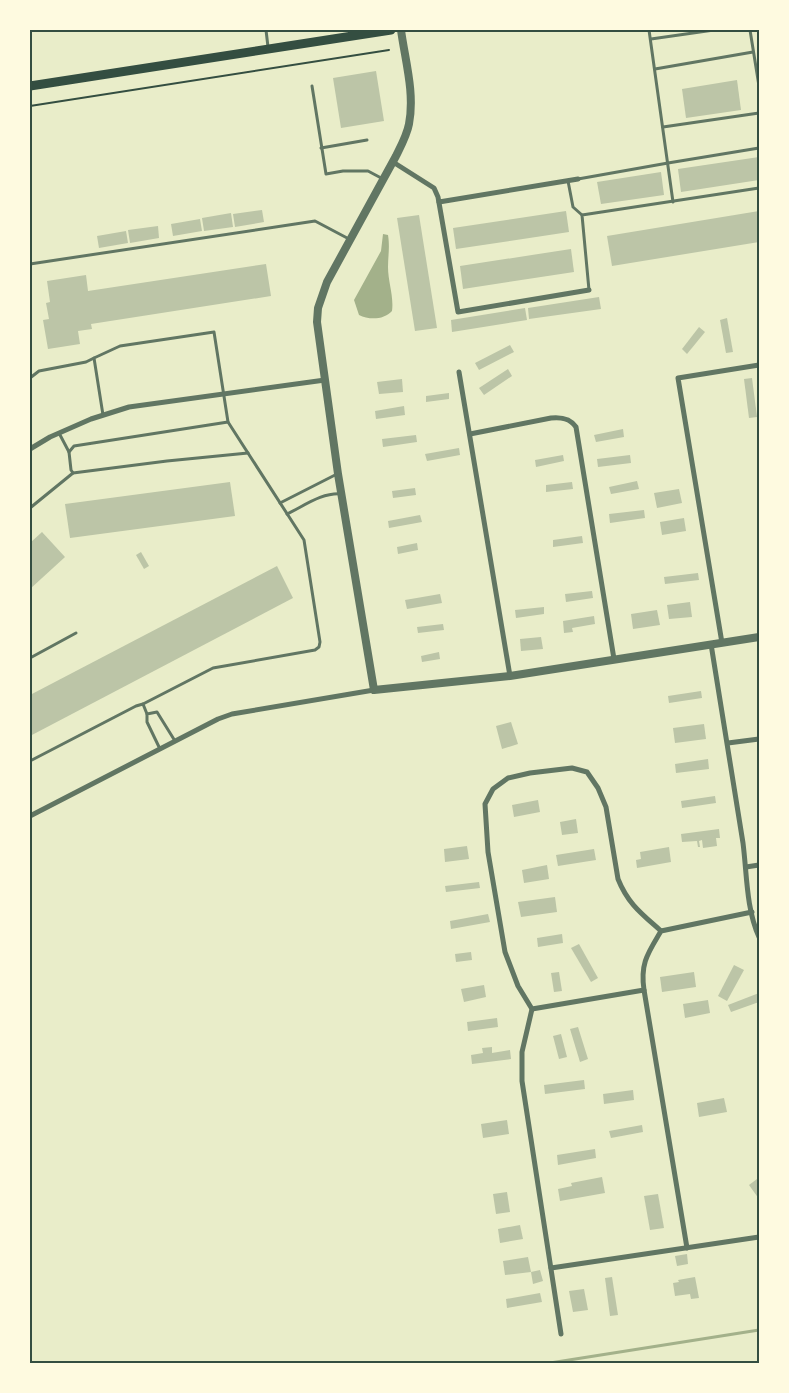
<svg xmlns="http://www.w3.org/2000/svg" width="789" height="1393" font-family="'Space Grotesk',sans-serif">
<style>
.water{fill:#a3b18a}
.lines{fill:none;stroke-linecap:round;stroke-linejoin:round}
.stream{stroke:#a3b18a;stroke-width:3}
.building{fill:#bcc5a7}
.path{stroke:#344e41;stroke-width:2}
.service{stroke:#617663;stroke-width:3}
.minor{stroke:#617663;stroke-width:5}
.tertiary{stroke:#617663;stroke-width:8}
.secondary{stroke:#344e41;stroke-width:9}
.neatline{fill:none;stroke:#344e41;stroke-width:2}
</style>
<rect width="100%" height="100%" fill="#e9edc9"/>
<path class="water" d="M383,234L388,235C390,247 388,256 388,267C388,282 394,296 392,311C384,320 369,320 359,315L354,300L381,251Z"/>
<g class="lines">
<path class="stream" d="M550,1363L759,1330"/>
</g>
<g class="building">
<path d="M376,71L384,121L341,128L333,78Z"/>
<path d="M737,80L741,110L686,118L682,89Z"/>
<path d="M759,157V180L681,192L678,169Z"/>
<path d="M661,172L664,195L601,204L597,182Z"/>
<path d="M262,210L264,222L235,227L233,214Z"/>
<path d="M566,211L569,232L456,249L453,228Z"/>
<path d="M759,211V242L612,266L607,236Z"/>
<path d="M231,213L233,227L204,231L202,218Z"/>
<path d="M419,215L437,328L415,331L397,218Z"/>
<path d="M200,219L202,231L173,236L171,224Z"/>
<path d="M158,226L159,238L130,243L128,230Z"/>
<path d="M126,231L128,243L99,248L97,236Z"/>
<path d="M571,249L574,272L463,289L460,266Z"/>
<path d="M266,264L271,296L91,324L92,329L78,331L80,344L48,349L43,320L49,319L46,303L50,302L47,281L86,275L88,291Z"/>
<path d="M599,297L601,309L529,319L528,308Z"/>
<path d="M525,308L527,320L452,332L451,320Z"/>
<path d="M727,318L733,352L726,353L720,320Z"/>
<path d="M699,327L705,332L687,354L682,349Z"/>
<path d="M510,345L514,352L479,370L475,363Z"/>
<path d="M508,369L512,376L484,395L479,388Z"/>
<path d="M752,378L757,417L749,418L744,379Z"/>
<path d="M402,379L403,392L379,394L377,382Z"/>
<path d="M449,393V399L426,402V396Z"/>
<path d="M404,406L405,415L376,419L375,411Z"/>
<path d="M623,429L624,437L596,442L594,435Z"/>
<path d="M416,435L417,442L383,447L382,439Z"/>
<path d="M459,448L460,455L427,461L425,454Z"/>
<path d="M563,455L564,461L536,467L535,460Z"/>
<path d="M630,455L631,463L598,467L597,459Z"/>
<path d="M637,481L639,489L611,494L609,487Z"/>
<path d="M230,482L235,516L70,538L65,504Z"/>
<path d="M572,482L573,489L546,492V485Z"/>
<path d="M415,488L416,495L393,498L392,491Z"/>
<path d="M679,489L682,503L657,508L654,493Z"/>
<path d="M644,510L645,518L610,523L609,514Z"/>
<path d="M420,515L422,522L389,528L388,521Z"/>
<path d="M684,518L686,531L662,535L660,522Z"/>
<path d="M42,532L65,557L30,589V543Z"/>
<path d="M582,536L583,543L553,547V540Z"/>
<path d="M417,543L418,550L398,554L397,547Z"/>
<path d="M141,552L149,566L144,569L136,555Z"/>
<path d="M277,566L293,598L30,736V695Z"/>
<path d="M698,573L699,580L665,584L664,577Z"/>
<path d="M592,591L593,598L566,602L565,594Z"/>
<path d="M440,594L442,603L407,609L405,600Z"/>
<path d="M690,602L692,617L669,619L667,605Z"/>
<path d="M544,607V614L516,618L515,610Z"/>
<path d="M657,610L660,625L633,629L631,614Z"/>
<path d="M594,616L595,624L572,628L573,632L564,633L563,621Z"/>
<path d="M443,624L444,630L418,633L417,627Z"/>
<path d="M541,637L543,649L521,651L520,639Z"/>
<path d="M439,652L440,659L422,662L421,656Z"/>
<path d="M701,691L702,698L669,703L668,696Z"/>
<path d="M511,722L518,744L502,749L496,726Z"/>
<path d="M704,724L706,739L675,743L673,728Z"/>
<path d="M708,759L709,769L676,773L675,764Z"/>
<path d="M715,796L716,803L682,808L681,801Z"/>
<path d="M538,800L540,812L514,817L512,805Z"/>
<path d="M576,819L578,833L562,835L560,822Z"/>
<path d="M719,829L720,838H716L717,846L703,848L702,840L699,841L700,847H698L697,841L682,842L681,834Z"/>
<path d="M467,846L469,859L445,862L444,849Z"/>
<path d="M669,847L671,862L637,868L636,860L641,859L640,852Z"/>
<path d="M594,849L596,860L558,866L556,855Z"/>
<path d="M547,865L549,879L524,883L522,870Z"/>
<path d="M479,882L480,888L446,892L445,886Z"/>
<path d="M555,897L557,912L521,917L518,902Z"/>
<path d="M488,914L490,922L451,929L450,921Z"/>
<path d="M562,934L563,943L538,947L537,938Z"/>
<path d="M579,944L598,978L591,982L571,948Z"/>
<path d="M471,952L472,960L456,962L455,954Z"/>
<path d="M734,965L744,970L727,1001L718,996Z"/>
<path d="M559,972L562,991L554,992L551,973Z"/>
<path d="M694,972L696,987L662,992L660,977Z"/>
<path d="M484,985L486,997L464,1002L461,989Z"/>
<path d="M759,993V1002L731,1012L728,1005Z"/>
<path d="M708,1000L710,1013L685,1018L683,1004Z"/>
<path d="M497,1018L498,1027L468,1031L467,1022Z"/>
<path d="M578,1027L588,1059L580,1062L570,1029Z"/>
<path d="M561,1034L567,1057L559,1059L553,1036Z"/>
<path d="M492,1047V1053L510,1050L511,1059L472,1064L471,1055L483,1053L482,1048Z"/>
<path d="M584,1080L585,1089L545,1094L544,1085Z"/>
<path d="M633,1090L634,1100L604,1104L603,1094Z"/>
<path d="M724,1098L727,1112L699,1117L697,1103Z"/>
<path d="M507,1120L509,1134L483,1138L481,1124Z"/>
<path d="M642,1125L643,1132L611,1138L609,1131Z"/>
<path d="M595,1149L596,1158L558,1165L557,1155Z"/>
<path d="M602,1177L605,1193L560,1201L558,1189L572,1186L571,1183Z"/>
<path d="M757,1179L759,1182V1199L749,1185Z"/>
<path d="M507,1192L510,1212L496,1214L493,1194Z"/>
<path d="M658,1194L664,1228L650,1230L644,1196Z"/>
<path d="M520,1225L523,1239L500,1243L498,1229Z"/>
<path d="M687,1254L688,1264L677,1266L675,1256Z"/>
<path d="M528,1257L531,1272L505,1275L503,1261Z"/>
<path d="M540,1270L543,1281L533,1284L531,1272Z"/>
<path d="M612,1277L618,1315L610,1316L605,1278Z"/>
<path d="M695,1277L699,1298L691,1299L690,1294L675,1296L673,1283L679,1282L678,1280Z"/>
<path d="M584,1289L588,1310L573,1312L569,1291Z"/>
<path d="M540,1293L542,1302L507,1308L506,1299Z"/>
</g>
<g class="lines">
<path class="path" d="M30,106L389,50"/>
<g class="service">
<path d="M266,30L268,47"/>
<path d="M649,30L673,202"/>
<path d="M750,30L759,86"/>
<path d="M651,39L714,30"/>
<path d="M655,69L753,52"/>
<path d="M312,86L326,174L343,171H368L383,179"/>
<path d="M663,127L759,113"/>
<path d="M321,148L367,140"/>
<path d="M578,179L668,163L759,148"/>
<path d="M568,181L573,207L582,215"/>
<path d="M30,264L315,221L349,239"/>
<path d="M589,290L582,215L759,188"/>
<path d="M30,378L39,371L86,362L94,358"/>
<path d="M103,415L94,358L120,346L214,332L228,422L304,540L320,642L319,647L315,650L213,668L143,704"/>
<path d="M228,422L74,446L69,452L71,470L73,473L167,461L248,453"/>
<path d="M59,433L69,452"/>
<path d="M280,503L337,474"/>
<path d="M30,508L73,473"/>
<path d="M287,514C304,506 322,492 342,494"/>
<path d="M30,658L76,633"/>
<path d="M160,749L147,722V714L157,712L175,741"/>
<path d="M30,761L136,706L143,704L147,714"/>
</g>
<g class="minor">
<path d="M393,162L434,188L438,197L458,312L589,290"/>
<path d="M439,202L578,179"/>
<path d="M459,372L510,676"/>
<path d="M470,434L551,418C561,417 570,418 576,427L614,659"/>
<path d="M30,449L50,437L91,419L129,407L325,380"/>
<path d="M722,643L678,378L759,365"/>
<path d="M711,644C722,711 733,777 743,843C747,874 746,908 759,937"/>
<path d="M728,743L759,739"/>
<path d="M30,816L218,719L232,714L374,690"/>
<path d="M746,867L759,865"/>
<path d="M644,990L687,1248"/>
<path d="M532,1009L644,990C640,963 648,953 661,931L752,912"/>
<path d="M551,1268L759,1237"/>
<path d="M561,1334L522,1081V1052L532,1009L518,986L505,952L488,852L485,804L493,789L508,778L530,773L572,768L587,772L598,788L606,807L618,879C628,904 642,914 661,931"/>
</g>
<path class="tertiary" d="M401,30C405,60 415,93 409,124C407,135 401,146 396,156L327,282L318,308L317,322L338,474L374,690L510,676L759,637"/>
<path class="secondary" d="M30,86L391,30"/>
</g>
<rect width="789" height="1393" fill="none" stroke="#fefae0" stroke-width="62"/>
<rect x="31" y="31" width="727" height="1331" class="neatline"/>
</svg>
